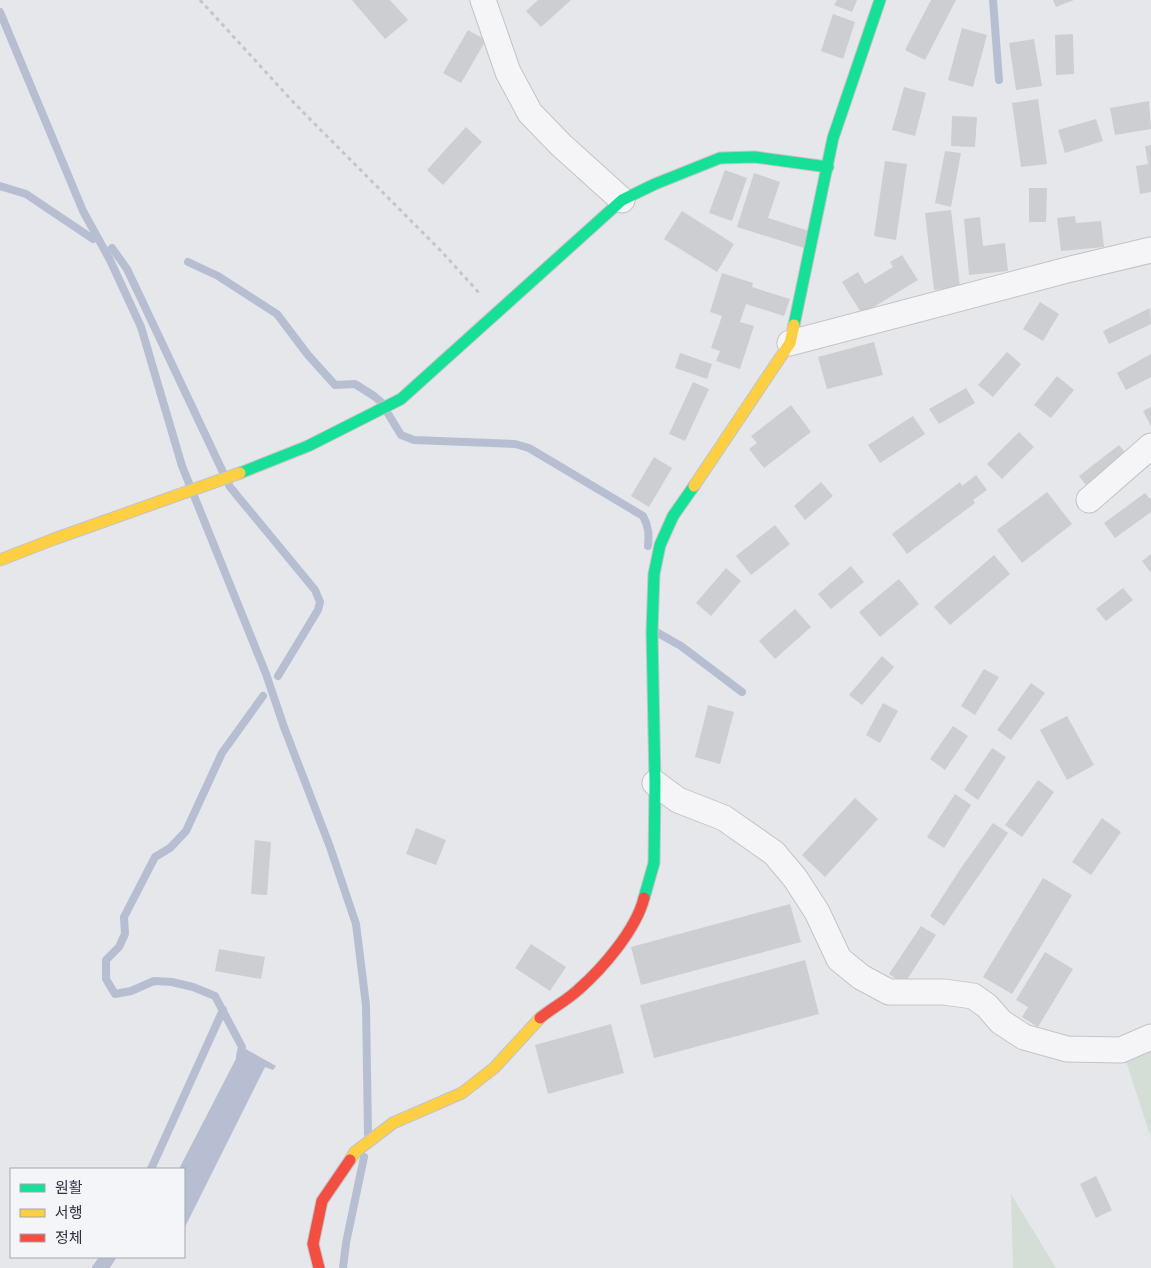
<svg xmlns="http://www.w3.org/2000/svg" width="1151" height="1268" font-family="'IBM Plex Sans','Noto Sans KR',sans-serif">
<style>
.green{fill:#d5ddd7}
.water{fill:#b8bed2}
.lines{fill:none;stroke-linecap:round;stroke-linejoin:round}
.stream{stroke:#b8bed2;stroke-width:8}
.building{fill:#cdced2}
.street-casing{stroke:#c3c4c7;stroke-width:27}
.fast-casing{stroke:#c3c4c7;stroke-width:13}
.slow-casing{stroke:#c3c4c7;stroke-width:13}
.jam-casing{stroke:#c3c4c7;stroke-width:13}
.path{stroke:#c5c5ca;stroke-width:3;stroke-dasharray:4 4;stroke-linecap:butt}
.street{stroke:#f5f5f7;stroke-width:25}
.fast{stroke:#16e098;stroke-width:11}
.slow{stroke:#ffcf43;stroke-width:11}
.jam{stroke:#f24e42;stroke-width:11}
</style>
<rect width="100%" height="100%" fill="#e6e7ea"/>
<g class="green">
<path d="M1151,1044V1138L1124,1055Z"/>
<path d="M1011,1194L1056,1268H1013Z"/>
</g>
<path class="water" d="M242,1047L276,1066L273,1070L265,1067L184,1229V1169H179Z"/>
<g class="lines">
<g class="stream">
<path d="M993,0L999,80"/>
<path d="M0,12L83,211L110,260L141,327L182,466L266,674L284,727L330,847L356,924L366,1005L368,1134"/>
<path d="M0,186L26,194L93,239"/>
<path d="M112,248L127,269L230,487L315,590L320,602L318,610L278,676"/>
<path d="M188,262L218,276L277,314L308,355L335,385L355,384L374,396L381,402L401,435L414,440L515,444L529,448L643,516C649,527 649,535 648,546"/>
<path d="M658,633L681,646L742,692"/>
<path d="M240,1056L242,1047L215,996L193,987L172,982L154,981L131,991L115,994L106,979V960L119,947L125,934L124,917L155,857L170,848L186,831L222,753L263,696"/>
<path d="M151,1169L223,1010"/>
<path d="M96,1268L104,1257"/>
<path d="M105,1268L112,1257"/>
<path d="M343,1268L346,1243L364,1157"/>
</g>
</g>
<g class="building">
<path d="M352,0H390L408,20L385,39Z"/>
<path d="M538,0H571L541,27L526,11Z"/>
<path d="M837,0H857L852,12L834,5Z"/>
<path d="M931,0H956L925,60L905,50Z"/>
<path d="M1053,0H1074L1056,7Z"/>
<path d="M833,14L855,22L843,59L821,51Z"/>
<path d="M962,28L987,35L973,87L948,80Z"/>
<path d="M468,30L486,40L461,83L443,73Z"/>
<path d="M1073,34L1074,74L1056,75L1055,35Z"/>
<path d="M1034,39L1042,86L1016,90L1009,43Z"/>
<path d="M904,87L926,93L915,136L892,130Z"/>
<path d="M1038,99L1047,164L1021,167L1012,103Z"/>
<path d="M1149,101L1151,129L1115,135L1110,108Z"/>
<path d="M952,116L977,117L975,147L951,146Z"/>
<path d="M1096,119L1103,141L1065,153L1058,130Z"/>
<path d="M466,127L482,142L443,185L427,170Z"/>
<path d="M1151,145V192L1140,194L1136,166L1148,164L1145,146Z"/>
<path d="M945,151L961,153L951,207L935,203Z"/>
<path d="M885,161L907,164L896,240L874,236Z"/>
<path d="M725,170L747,178L732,221L709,213Z"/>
<path d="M754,173L780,182L768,218L809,231L804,248L737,227Z"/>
<path d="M1029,188H1047L1046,222H1029Z"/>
<path d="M951,210L960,287L934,290L925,213Z"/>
<path d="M682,211L734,244L717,272L664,239Z"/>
<path d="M1075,216L1076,223L1101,221L1104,247L1061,251L1057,218Z"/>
<path d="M980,217L983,246L1005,243L1008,271L969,275L964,219Z"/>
<path d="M902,255L918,280L862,314L842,282L858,272L865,284L893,267L890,262Z"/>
<path d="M722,273L753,283L752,287L790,299L784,316L746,304L740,322L754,326L740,369L716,361L720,351L711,348L722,316L710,312Z"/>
<path d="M1040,302L1059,314L1043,341L1023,329Z"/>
<path d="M1150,308L1151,324L1109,344L1103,331Z"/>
<path d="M874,342L883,375L827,389L818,357Z"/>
<path d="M1007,352L1021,364L993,397L978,385Z"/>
<path d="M680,353L712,364L707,379L675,368Z"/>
<path d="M1151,354V377L1126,390L1117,373Z"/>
<path d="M1057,376L1074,390L1051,418L1034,405Z"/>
<path d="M693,382L709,389L685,441L669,434Z"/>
<path d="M966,388L975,403L939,424L929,409Z"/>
<path d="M791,405L811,432L764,468L749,449L757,443L751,436Z"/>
<path d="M1151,407V426L1143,411Z"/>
<path d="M913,416L925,434L880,463L868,445Z"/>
<path d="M1019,432L1034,447L1002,479L987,464Z"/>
<path d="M1119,445L1132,461L1091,492L1079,476Z"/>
<path d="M654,457L672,468L649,507L631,496Z"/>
<path d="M976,475L987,490L973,500L975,503L907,554L892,534L960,482L962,486Z"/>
<path d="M821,482L833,496L805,520L794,506Z"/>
<path d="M1047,492L1072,524L1022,563L997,530Z"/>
<path d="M1145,493L1151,500V512L1115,538L1104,523Z"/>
<path d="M775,525L790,544L751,575L736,556Z"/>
<path d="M1151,554V573L1142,561Z"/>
<path d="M994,555L1010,574L950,625L934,607Z"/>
<path d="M851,566L864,582L831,609L818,594Z"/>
<path d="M726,568L741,581L711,616L696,603Z"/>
<path d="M899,579L919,604L880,637L859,612Z"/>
<path d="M1123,588L1133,600L1106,621L1096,609Z"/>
<path d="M795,609L811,627L775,659L759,641Z"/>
<path d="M882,656L894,667L862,705L849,695Z"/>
<path d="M984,669L999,677L975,715L961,706Z"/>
<path d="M1031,683L1045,693L1011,740L997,730Z"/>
<path d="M883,703L898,711L880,743L866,735Z"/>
<path d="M708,705L734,712L720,764L695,757Z"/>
<path d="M1067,716L1094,765L1067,780L1040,730Z"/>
<path d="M953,726L968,736L945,770L930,759Z"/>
<path d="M992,748L1006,757L978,800L964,790Z"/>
<path d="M1038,780L1054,792L1022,837L1005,825Z"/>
<path d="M955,794L971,805L944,848L927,837Z"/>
<path d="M855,798L878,819L825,877L802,855Z"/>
<path d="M1102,818L1121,832L1091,875L1072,862Z"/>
<path d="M993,823L1008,833L944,926L930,916L961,868Z"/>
<path d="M416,828L446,840L436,865L406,854Z"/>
<path d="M255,840L271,842L267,895L251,894Z"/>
<path d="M1043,878L1072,895L1012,994L983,977Z"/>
<path d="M790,904L801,942L641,985L631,947Z"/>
<path d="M921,926L936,935L904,984L889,974Z"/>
<path d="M531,944L566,967L550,991L515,968Z"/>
<path d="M219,949L265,957L261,979L215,971Z"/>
<path d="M1045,952L1073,969L1038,1027L1022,1017L1028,1007L1016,1000Z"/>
<path d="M805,960L819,1014L654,1058L640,1005Z"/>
<path d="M611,1024L624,1073L548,1094L535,1045Z"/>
<path d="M1096,1176L1112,1210L1096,1218L1080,1184Z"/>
</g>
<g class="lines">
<defs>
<g id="street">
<path d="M483,0L508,72L530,113L561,145L622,200"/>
<path d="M790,343L1071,269L1151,250"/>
<path d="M1089,500L1151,446"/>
<path d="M655,783L678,800L724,818L774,853L795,878L817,912L839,959L861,977L889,992H944L973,996L987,1006L1001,1022L1024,1037L1067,1049L1121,1050L1151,1037"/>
</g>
<g id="fast">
<path d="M794,325L833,138L880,0"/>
<path d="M240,473L308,446L401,399L622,200L655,184L720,158L755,157L828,167"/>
<path d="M644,898L654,863L655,783L652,632L654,574L660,545L673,516L694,486"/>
</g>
<g id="slow">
<path d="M694,486L790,343L794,325"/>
<path d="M0,560L54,539L240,473"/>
<path d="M350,1160L355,1152L393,1123L462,1093L494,1068L540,1018"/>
</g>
<g id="jam">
<path d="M540,1018C552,1008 566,1001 578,990C602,969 636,930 644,898"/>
<path d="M319,1268L313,1244L322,1201L350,1160"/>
</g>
</defs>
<use href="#street" class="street-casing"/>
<use href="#fast" class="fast-casing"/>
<use href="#slow" class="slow-casing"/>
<use href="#jam" class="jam-casing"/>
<path class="path" d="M200,0L295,104L442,252L480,294"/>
<use href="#street" class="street"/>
<use href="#fast" class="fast"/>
<use href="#slow" class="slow"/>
<use href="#jam" class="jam"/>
</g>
<rect x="10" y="1168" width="175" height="90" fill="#f4f5f8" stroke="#a5a6af"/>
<rect x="20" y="1184" width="25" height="8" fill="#16e098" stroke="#a5a6af"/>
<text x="55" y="1193" font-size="15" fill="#2e3042">원활</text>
<rect x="20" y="1209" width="25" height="8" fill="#ffcf43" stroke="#a5a6af"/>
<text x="55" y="1218" font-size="15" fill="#2e3042">서행</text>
<rect x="20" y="1234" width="25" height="8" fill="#f24e42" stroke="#a5a6af"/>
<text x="55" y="1243" font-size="15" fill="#2e3042">정체</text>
</svg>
